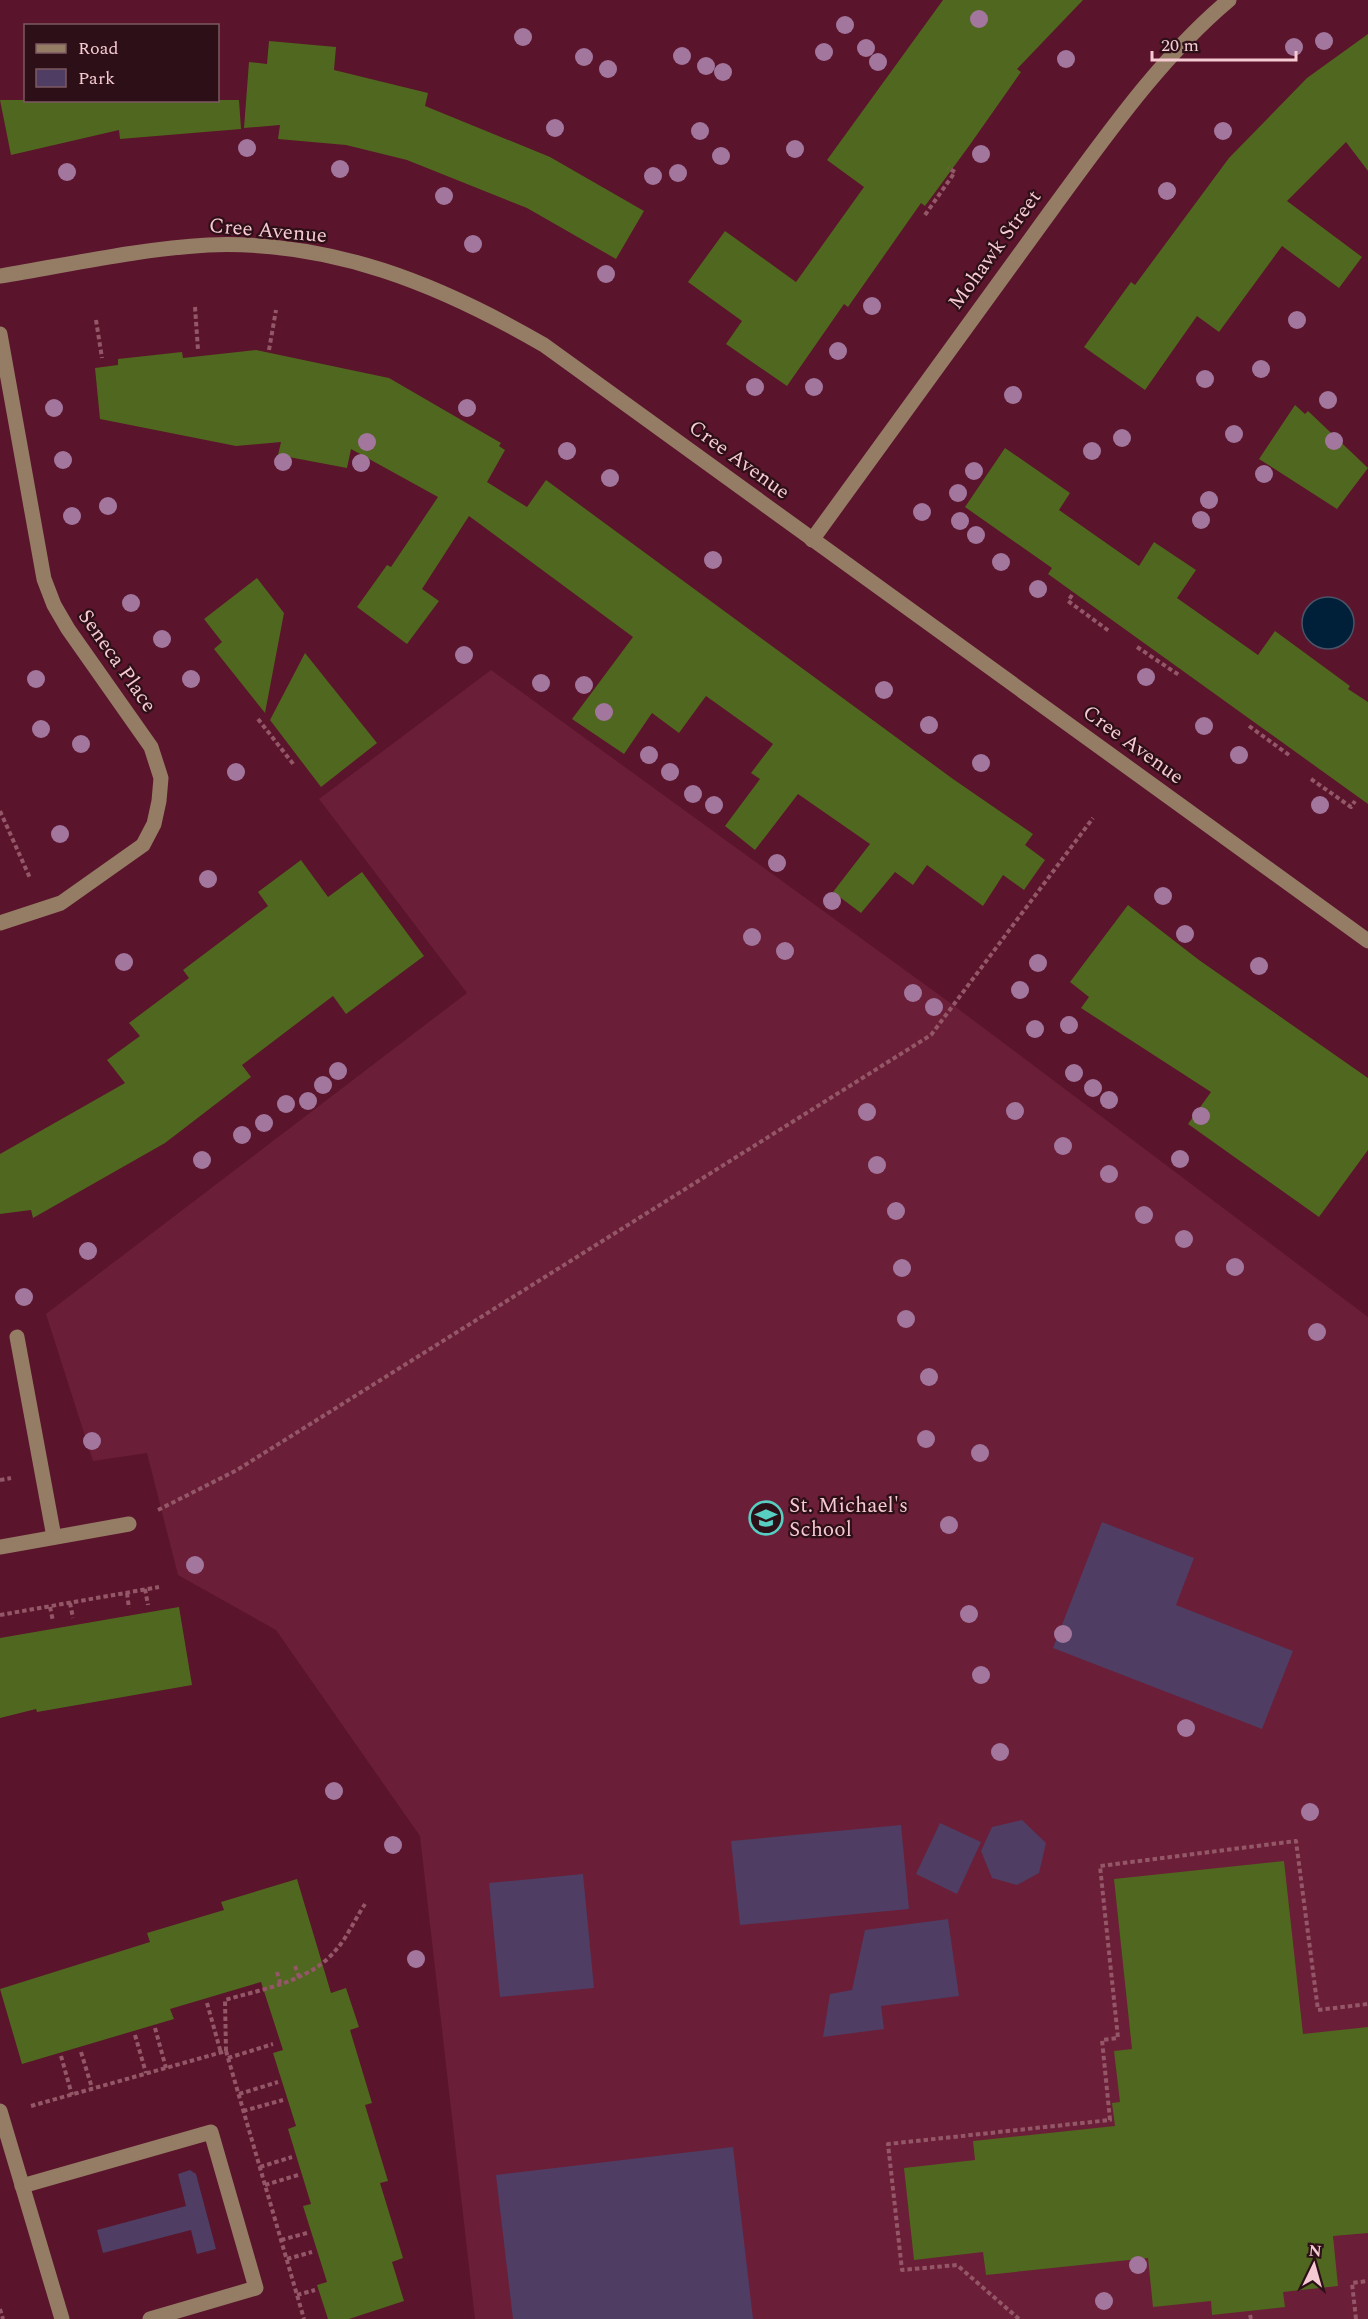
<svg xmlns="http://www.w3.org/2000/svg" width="1368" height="2319" font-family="Spectral,serif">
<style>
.built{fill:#6b1e37}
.green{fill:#4f3d63}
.water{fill:#002039;stroke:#4a5367;stroke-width:1.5}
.building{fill:#50671f}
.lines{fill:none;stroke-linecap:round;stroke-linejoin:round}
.path{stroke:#935768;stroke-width:4;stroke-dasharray:4.5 3;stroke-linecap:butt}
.minor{stroke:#957c65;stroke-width:15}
.tree{fill:#a3769e}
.labels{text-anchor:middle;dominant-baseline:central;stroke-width:4.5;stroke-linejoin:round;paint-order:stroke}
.street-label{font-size:21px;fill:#f6cad2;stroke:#2d0f17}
.poi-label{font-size:21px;fill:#f6cad2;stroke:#2d0f17;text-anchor:start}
</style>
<rect width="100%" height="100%" fill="#5a142b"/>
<path class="built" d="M491,670L949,1002L1368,1317V2319H475L420,1836L276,1630L178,1575L147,1453L93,1461L46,1314L467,993L319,799Z"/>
<g class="green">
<path d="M1102,1522L1194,1558L1176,1605L1293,1651L1262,1729L1053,1648Z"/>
<path d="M1022,1820L1046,1843L1039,1873L1017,1885L992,1878L981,1851L992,1827Z"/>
<path d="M940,1823L981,1842L957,1894L916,1874Z"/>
<path d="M901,1825L909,1909L740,1925L731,1841Z"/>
<path d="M583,1874L594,1988L500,1997L489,1883Z"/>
<path d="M948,1919L959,1996L881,2006L884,2029L823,2037L830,1994L852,1990L865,1930Z"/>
<path d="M733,2147L753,2319H513L496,2175Z"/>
<path d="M190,2170L196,2174L216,2249L197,2254L191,2230L103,2253L97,2230L186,2206L178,2174Z"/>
</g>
<circle class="water" cx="1328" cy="623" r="26"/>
<g class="building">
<path d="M943,0H1083L1017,69L1021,72L969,146L925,206L921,203L848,307L844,304L787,386L726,344L742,321L688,282L725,231L796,282L864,187L827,160Z"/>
<path d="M1368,34V171L1346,142L1287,201L1362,257L1339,288L1282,246L1219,332L1197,316L1145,390L1084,347L1131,282L1135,285L1229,158L1307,78Z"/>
<path d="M269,41L336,47L334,70L428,93L425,106L550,157L644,211L616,259L527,208L407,160L346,145L278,139L280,125L244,128L249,62L267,64Z"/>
<path d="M0,100H239L241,129L120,139L119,130L11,155Z"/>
<path d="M256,350L389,378L501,443L499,446L505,450L487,482L527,507L546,480L953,779L1033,834L1025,845L1045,860L1024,890L1003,875L983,906L927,865L913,885L895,872L861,913L833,892L870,844L798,794L755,850L725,826L760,779L751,773L773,744L706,696L679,733L652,713L624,754L572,719L633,637L469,516L422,589L439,601L407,644L357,607L387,565L391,567L438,497L351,449L347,468L278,455L281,442L236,446L100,419L95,368L118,365V359L182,352L183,358Z"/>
<path d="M1295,405L1305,414L1308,411L1368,468L1337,509L1259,459Z"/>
<path d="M1005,448L1070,493L1059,510L1139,566L1154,542L1196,570L1177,598L1258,655L1275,631L1350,686L1348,689L1368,702V804L1048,574L1052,568L965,507Z"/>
<path d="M257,578L284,613L265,713L214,649L222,642L204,619Z"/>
<path d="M305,653L377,743L321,787L270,720Z"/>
<path d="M301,860L328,897L362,872L424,956L346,1014L333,996L242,1065L251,1077L165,1143L33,1218L31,1210L0,1214V1154L125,1083L107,1060L140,1036L129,1023L189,978L183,970L268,906L258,892Z"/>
<path d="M1128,905L1199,960L1368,1078V1150L1319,1217L1188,1124L1211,1092L1081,1008L1089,997L1070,982Z"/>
<path d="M179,1607L192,1685L37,1712L36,1709L0,1718V1638Z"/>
<path d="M1284,1861L1303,2034L1368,2027V2233L1333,2236L1338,2286L1283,2292L1285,2307L1212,2315L1211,2301L1153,2307L1148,2258L986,2275L983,2252L914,2260L904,2168L975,2160L973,2141L1115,2126L1112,2103L1120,2102L1114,2051L1132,2049L1114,1879Z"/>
<path d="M297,1879L331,1993L346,1988L359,2027L350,2030L372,2103L365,2105L388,2181L380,2183L403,2258L392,2262L404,2301L349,2319H328L317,2285L327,2282L303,2206L311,2204L288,2129L296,2126L273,2053L283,2050L261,1982L170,2009L174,2019L22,2064L0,1989L150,1942L147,1933L224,1910L221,1902Z"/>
</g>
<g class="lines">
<g class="path">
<path d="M925,215L955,172L948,168"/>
<path d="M195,307L198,350"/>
<path d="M96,320L102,358"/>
<path d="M269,350L276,310"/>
<path d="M1072,595L1068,601L1109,631"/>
<path d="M1137,647L1179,675"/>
<path d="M258,719L294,765"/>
<path d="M1249,726L1289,755"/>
<path d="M1311,779L1351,807L1355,801"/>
<path d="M0,811L30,878"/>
<path d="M0,1480L11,1478"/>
<path d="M158,1510L237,1470L931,1035L1093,818"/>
<path d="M145,1589L148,1605"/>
<path d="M127,1593L129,1608"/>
<path d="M70,1603L73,1618"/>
<path d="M50,1607L53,1621"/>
<path d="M0,1615L159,1587"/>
<path d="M295,1966L299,1977"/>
<path d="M277,1972L280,1983"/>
<path d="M207,2003L221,2053"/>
<path d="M155,2028L166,2068"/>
<path d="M135,2035L146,2073"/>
<path d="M226,2051L225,2000C262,1989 309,1982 335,1951C347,1938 355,1919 365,1904"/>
<path d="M81,2052L92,2088"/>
<path d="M61,2056L72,2095"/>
<path d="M228,2058L273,2044"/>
<path d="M239,2094L278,2082"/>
<path d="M31,2106L226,2051L304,2319"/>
<path d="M243,2111L283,2100"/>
<path d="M260,2167L292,2157"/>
<path d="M265,2185L298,2175"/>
<path d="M281,2240L307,2233"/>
<path d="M287,2259L312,2252"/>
<path d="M297,2295L315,2290"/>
<path d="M0,2309L3,2319"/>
<path d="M1250,2315L1251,2319"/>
<path d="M1019,2319L957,2265L902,2270L888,2144L1110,2120L1102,2040L1118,2038L1100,1866L1296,1841L1318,2010L1368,2004"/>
<path d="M1356,2319L1352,2283L1368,2281"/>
</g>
<g class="minor">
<path d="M0,276C68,265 138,249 208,245C331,240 439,284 544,345L1368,941"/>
<path d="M0,334L44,579L54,605L68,629L151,747L161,778L159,801L154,824L143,845L61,903L0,923"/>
<path d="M812,540C892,429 972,318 1053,208C1106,136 1160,58 1229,0"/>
<path d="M17,1337L54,1537"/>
<path d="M0,1547L129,1524"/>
<path d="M0,2111L62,2319"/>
<path d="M22,2186L211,2132L256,2288L150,2319"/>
</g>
</g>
<g class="tree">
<circle cx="979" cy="19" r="9"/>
<circle cx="845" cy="25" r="9"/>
<circle cx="523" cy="37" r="9"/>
<circle cx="1324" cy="41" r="9"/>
<circle cx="1294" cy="47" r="9"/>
<circle cx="866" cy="48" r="9"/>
<circle cx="824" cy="52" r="9"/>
<circle cx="682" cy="56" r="9"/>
<circle cx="584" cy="57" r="9"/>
<circle cx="1066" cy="59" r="9"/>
<circle cx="878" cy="62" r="9"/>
<circle cx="706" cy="66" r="9"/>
<circle cx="608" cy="69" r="9"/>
<circle cx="723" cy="72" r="9"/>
<circle cx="555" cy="128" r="9"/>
<circle cx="700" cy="131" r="9"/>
<circle cx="1223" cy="131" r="9"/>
<circle cx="247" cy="148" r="9"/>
<circle cx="795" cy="149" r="9"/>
<circle cx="981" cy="154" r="9"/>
<circle cx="721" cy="156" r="9"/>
<circle cx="340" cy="169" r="9"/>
<circle cx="67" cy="172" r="9"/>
<circle cx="678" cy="173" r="9"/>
<circle cx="653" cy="176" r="9"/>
<circle cx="1167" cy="191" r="9"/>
<circle cx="444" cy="196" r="9"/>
<circle cx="473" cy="244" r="9"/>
<circle cx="606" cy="274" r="9"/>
<circle cx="872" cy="306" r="9"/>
<circle cx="1297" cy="320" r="9"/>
<circle cx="838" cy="351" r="9"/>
<circle cx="1261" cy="369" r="9"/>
<circle cx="1205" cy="379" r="9"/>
<circle cx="755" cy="387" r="9"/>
<circle cx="814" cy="387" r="9"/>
<circle cx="1013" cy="395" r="9"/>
<circle cx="1328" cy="400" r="9"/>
<circle cx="54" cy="408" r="9"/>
<circle cx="467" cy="408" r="9"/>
<circle cx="1234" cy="434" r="9"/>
<circle cx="1122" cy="438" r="9"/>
<circle cx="1334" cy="441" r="9"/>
<circle cx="367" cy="442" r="9"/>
<circle cx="567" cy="451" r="9"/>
<circle cx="1092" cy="451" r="9"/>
<circle cx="63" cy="460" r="9"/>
<circle cx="283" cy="462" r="9"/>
<circle cx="361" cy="463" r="9"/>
<circle cx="974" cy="471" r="9"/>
<circle cx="1264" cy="474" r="9"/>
<circle cx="610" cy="478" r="9"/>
<circle cx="958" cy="493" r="9"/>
<circle cx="1209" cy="500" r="9"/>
<circle cx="108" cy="506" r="9"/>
<circle cx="922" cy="512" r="9"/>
<circle cx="72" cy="516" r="9"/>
<circle cx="1201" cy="520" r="9"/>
<circle cx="960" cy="521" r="9"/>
<circle cx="976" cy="535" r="9"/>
<circle cx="713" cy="560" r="9"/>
<circle cx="1001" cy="562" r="9"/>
<circle cx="1038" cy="589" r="9"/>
<circle cx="131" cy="603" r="9"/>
<circle cx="162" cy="639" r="9"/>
<circle cx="464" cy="655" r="9"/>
<circle cx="1146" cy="677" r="9"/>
<circle cx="36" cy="679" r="9"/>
<circle cx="191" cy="679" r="9"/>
<circle cx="541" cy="683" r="9"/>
<circle cx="584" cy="685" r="9"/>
<circle cx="884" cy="690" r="9"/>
<circle cx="604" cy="712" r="9"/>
<circle cx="929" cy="725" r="9"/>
<circle cx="1204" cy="726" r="9"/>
<circle cx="41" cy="729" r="9"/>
<circle cx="81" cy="744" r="9"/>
<circle cx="649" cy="755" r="9"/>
<circle cx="1239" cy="755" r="9"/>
<circle cx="981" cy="763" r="9"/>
<circle cx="236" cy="772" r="9"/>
<circle cx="670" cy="772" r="9"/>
<circle cx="693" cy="794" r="9"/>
<circle cx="714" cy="805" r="9"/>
<circle cx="1320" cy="805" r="9"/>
<circle cx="60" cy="834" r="9"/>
<circle cx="777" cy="863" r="9"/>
<circle cx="208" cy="879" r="9"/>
<circle cx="1163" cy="896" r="9"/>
<circle cx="832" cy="901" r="9"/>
<circle cx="1185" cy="934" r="9"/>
<circle cx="752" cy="937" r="9"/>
<circle cx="785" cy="951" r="9"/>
<circle cx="124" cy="962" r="9"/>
<circle cx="1038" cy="963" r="9"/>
<circle cx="1259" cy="966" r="9"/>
<circle cx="1020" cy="990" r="9"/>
<circle cx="913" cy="993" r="9"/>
<circle cx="934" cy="1007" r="9"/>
<circle cx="1069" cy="1025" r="9"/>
<circle cx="1035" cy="1029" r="9"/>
<circle cx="338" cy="1071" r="9"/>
<circle cx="1074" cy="1073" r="9"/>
<circle cx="323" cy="1085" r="9"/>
<circle cx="1093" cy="1088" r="9"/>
<circle cx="1109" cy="1100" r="9"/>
<circle cx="308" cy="1101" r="9"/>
<circle cx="286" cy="1104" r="9"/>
<circle cx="1015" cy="1111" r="9"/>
<circle cx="867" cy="1112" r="9"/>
<circle cx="1201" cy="1116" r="9"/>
<circle cx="264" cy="1123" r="9"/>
<circle cx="242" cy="1135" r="9"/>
<circle cx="1063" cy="1146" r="9"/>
<circle cx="1180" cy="1159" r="9"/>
<circle cx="202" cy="1160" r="9"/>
<circle cx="877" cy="1165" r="9"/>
<circle cx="1109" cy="1174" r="9"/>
<circle cx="896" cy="1211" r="9"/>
<circle cx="1144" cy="1215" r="9"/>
<circle cx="1184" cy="1239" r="9"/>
<circle cx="88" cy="1251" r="9"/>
<circle cx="1235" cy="1267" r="9"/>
<circle cx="902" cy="1268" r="9"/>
<circle cx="24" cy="1297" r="9"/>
<circle cx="906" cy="1319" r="9"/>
<circle cx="1317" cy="1332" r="9"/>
<circle cx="929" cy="1377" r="9"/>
<circle cx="926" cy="1439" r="9"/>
<circle cx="92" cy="1441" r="9"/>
<circle cx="980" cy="1453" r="9"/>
<circle cx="949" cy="1525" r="9"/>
<circle cx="195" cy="1565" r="9"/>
<circle cx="969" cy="1614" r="9"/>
<circle cx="1063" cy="1634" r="9"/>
<circle cx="981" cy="1675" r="9"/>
<circle cx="1186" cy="1728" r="9"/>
<circle cx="1000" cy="1752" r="9"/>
<circle cx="334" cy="1791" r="9"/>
<circle cx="1310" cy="1812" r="9"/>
<circle cx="393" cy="1845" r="9"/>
<circle cx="416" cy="1959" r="9"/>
<circle cx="1138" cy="2265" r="9"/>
<circle cx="1104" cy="2301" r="9"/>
</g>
<defs>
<symbol id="school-ring" viewBox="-11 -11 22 22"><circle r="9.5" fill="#2d0f17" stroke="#57cec1" stroke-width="1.5"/><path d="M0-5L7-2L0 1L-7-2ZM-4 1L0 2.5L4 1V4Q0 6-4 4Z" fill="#57cec1"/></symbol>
</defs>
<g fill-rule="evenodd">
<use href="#school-ring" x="747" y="1499" width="38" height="38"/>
</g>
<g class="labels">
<g class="street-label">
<text transform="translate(268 231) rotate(5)">Cree Avenue</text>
<text transform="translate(995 250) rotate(-54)">Mohawk Street</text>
<text transform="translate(739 460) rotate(36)">Cree Avenue</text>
<text transform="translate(117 661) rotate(55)">Seneca Place</text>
<text transform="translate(1133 745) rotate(36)">Cree Avenue</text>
</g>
<g class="poi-label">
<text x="789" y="1506">St. Michael's<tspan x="789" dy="24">School</tspan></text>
</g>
</g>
<rect x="24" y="24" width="195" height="78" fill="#2d0f17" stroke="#7d5a62" stroke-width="1.5"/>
<rect x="36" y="44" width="30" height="9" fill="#957c65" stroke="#7d5a62" stroke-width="1.5"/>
<text x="78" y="54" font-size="18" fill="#f6cad2">Road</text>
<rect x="36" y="69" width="30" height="18" fill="#4f3d63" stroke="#7d5a62" stroke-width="1.5"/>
<text x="78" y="84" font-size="18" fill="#f6cad2">Park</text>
<g transform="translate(1314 2265) rotate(5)" stroke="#2d0f17" stroke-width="4.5" paint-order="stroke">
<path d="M0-4.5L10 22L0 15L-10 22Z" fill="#f6cad2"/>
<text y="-9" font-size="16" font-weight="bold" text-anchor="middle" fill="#f6cad2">N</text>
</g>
<path d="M1152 51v9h144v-9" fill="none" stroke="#f6cad2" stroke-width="3"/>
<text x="1161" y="51" font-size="18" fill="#f6cad2" stroke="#2d0f17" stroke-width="4.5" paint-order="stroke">20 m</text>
</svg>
